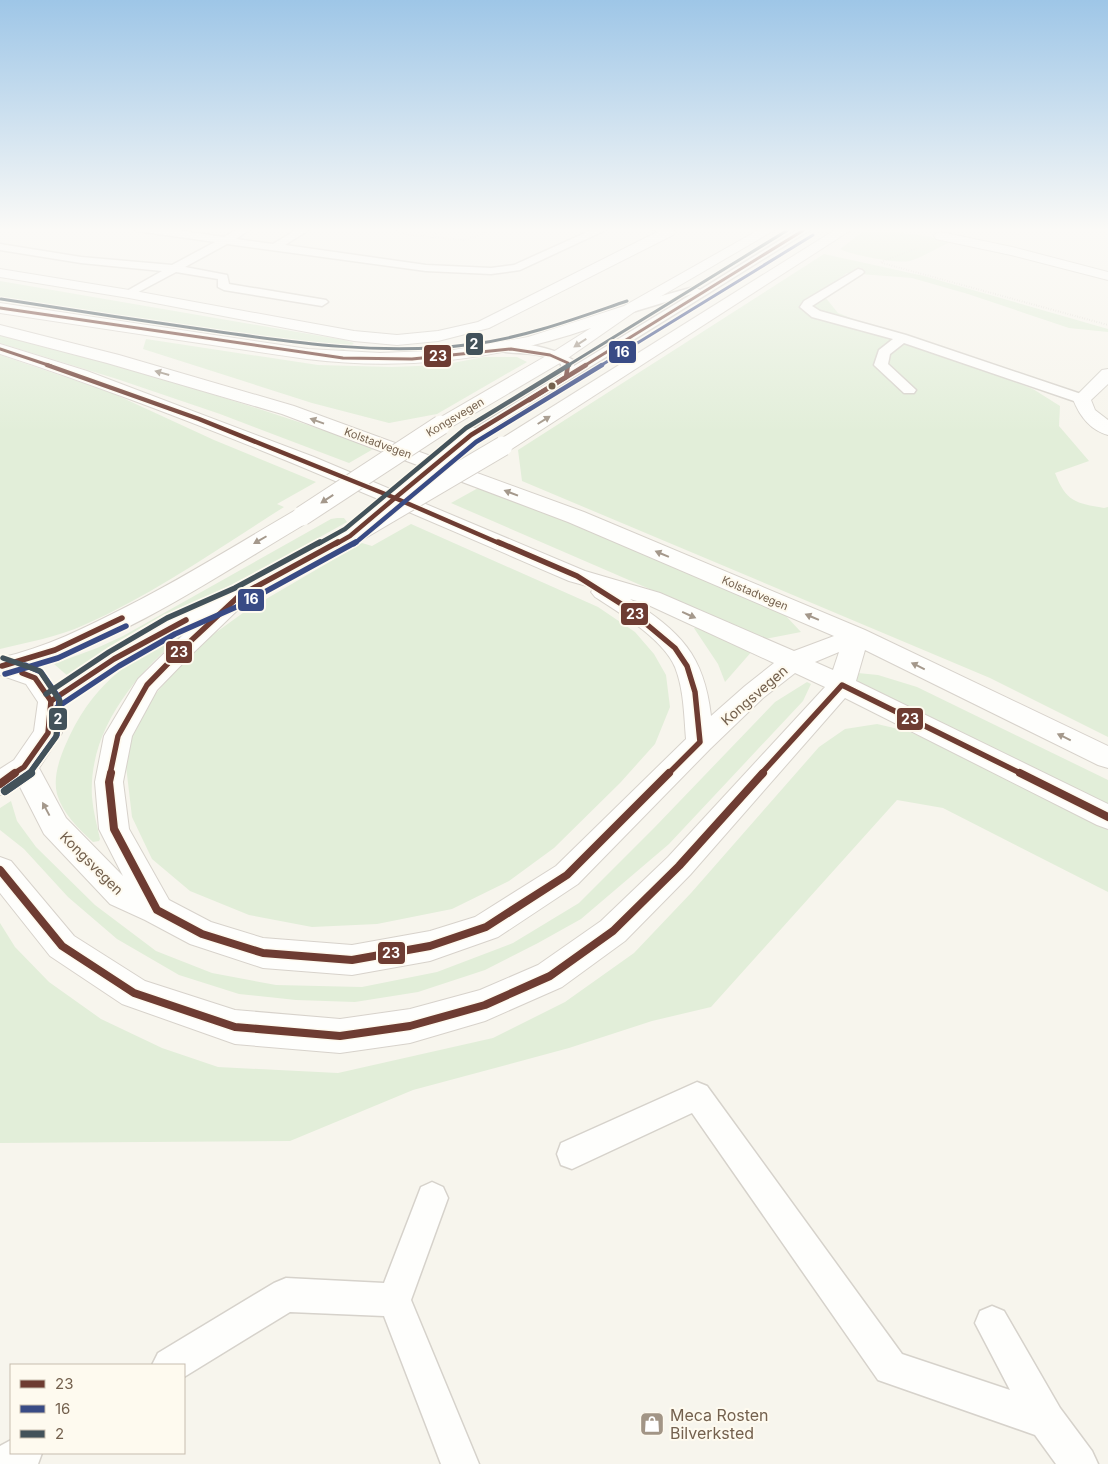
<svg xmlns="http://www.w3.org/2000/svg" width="1108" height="1464" font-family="Inter,sans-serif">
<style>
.green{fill:#e2eed9}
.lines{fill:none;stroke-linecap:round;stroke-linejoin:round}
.lane-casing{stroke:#d6d2cb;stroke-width:3}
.street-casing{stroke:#d6d2cb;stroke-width:2}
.secondary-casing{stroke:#d7d2cb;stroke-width:2}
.path{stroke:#d9d5cf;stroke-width:2;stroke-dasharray:0.5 2;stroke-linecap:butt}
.lane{fill:#fefefc;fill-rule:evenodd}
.street{fill:#fefefc;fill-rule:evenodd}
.secondary{fill:#fefefc;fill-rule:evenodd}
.lane-bridge-casing{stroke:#d6d2cb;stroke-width:17;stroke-linecap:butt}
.secondary-bridge-casing{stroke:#d7d2cb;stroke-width:21;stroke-linecap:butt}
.lane-bridge{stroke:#fefefc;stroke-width:15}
.secondary-bridge{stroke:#fefefc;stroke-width:19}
.bus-1-far3-casing{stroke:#fefaef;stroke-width:5}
.bus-1-far2-casing{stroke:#fefaef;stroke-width:7}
.bus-1-far1-casing{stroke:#fefaef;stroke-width:9}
.bus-1-casing{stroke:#fefaef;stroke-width:11}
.bus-2-far3-casing{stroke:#fefaef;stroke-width:5}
.bus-2-far2-casing{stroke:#fefaef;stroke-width:7}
.bus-2-far1-casing{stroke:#fefaef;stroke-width:9}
.bus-2-casing{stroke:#fefaef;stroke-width:11}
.bus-3-far3-casing{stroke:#fefaef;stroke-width:5}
.bus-3-far2-casing{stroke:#fefaef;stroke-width:7}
.bus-3-far1-casing{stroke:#fefaef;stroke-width:9}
.bus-3-casing{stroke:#fefaef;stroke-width:11}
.bus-1-far3{stroke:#6e3c32;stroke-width:3}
.bus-1-far2{stroke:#6e3c32;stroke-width:4.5}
.bus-1-far1{stroke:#6e3c32;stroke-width:5.5}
.bus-1{stroke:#6e3c32;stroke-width:8}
.bus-2-far3{stroke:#394b85;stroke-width:3}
.bus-2-far2{stroke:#394b85;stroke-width:4.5}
.bus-2-far1{stroke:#394b85;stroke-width:5.5}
.bus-2{stroke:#394b85;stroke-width:8}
.bus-3-far3{stroke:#43525a;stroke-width:3}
.bus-3-far2{stroke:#43525a;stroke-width:4.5}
.bus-3-far1{stroke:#43525a;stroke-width:5.5}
.bus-3{stroke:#43525a;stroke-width:8}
.oneway{fill:#a4988b}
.bus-dot{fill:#74614e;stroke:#fefaef;stroke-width:2}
.labels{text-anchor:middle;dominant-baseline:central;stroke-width:4;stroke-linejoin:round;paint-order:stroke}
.far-street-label{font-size:11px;fill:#74614e;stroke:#fefaef}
.street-label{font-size:14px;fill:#74614e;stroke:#fefaef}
.near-poi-label{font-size:16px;fill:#74614e;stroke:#fefaef;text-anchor:start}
.line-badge{stroke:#fefaef;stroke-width:2}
.badge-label{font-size:14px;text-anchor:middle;font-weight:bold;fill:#fff}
</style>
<rect width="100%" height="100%" fill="#f7f5ed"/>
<g class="green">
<path d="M868,228H901L894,232L926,236L950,242C937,248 923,257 910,261C898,264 851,255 840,249Z"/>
<path d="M824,254L924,276L1108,329V332L1069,328L968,294L912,278L847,273L821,292L838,313L1033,389L1060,406L1059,426L1089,461L1055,473C1066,502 1076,503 1104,508L1108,507V737L990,678L522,481L518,450Z"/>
<path d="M0,281L344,340L354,343L349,348L343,350L0,300Z"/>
<path d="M0,335C127,366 252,405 375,448L349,463L220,414L117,379L0,343Z"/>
<path d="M146,339L318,365L392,367L442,365L484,357H517L527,362L437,414L389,423L312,403L143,349Z"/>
<path d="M0,355L112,393L214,440L316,482L277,504L284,507C219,548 154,594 84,625C58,637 28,642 0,649Z"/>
<path d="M480,487L748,595L785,615L801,632L765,639L451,503Z"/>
<path d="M337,518H344L347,522L284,557L128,639L105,652L70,678L54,664L97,648L123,636L331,519Z"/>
<path d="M411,524L598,607L635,632L654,654L666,675L670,707L655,744L620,783L554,848L509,881L452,909L377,924L312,927L249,915L190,891L152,859L132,817L126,766L133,734L148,703L179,666L211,636L247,610L362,543L372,546Z"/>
<path d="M697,627L753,650L725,682L718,664L694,628Z"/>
<path d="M181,632L183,635C135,674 88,731 92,797C93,811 97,825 100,839L99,841L93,842C78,828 63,814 57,794C53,778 59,760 65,746C91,686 125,662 181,632Z"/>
<path d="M858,673L878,675L917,687L1108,780V807L848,680Z"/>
<path d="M807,682L811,684L803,701L669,844L581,919L538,943L485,970L418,992L355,1002L296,1000L239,994L179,975L117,939L68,897L24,849L0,830V808L11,801L17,821L36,847L95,905L156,951L212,973L276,985L362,987L437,972L513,943L579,903L655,827L775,702Z"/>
<path d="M877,724L907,731L950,749L1108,830V892L943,808L897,800L711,1007L652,1021L569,1048L413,1090L290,1141L0,1143V923L15,947L49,982L101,1019L162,1048L218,1067L338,1073L493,1038L565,1002L634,953L691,893L819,747L845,729Z"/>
</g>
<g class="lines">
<defs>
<g id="lane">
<path d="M132,228H162L224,237L239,228H252L236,239L273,244L299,228H312L285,245L426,265L491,268L514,265L596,228H610L520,270L491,274L426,271L227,244L185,267L227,275L229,284L326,300L328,302L322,306L224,290L218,287V279L176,272L129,297L125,296L123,294L125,292L162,271L81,263L0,250V244L81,257L172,265L215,242L137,231Z"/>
<path d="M649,228H666L673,232L668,235Z"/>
<path d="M800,228H813L476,438H466L464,435L562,374L561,364C554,360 547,356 539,355C528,352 502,355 496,348L497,345C520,340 554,348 573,360L574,366L692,294L629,313L623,309L625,306L694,287L700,290Z"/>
<path d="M858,269L862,270L864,272L862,274L812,306L820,311L906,335L1087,396L1089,399L1082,403L1077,402L904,343L890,354L888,364L916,390L914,393H904L874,365L879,350L893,339L812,317L800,307L804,301Z"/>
<path d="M697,1082L707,1086L902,1354L1010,1390L975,1323L980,1311L992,1306L1004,1311L1060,1408L1092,1451L1098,1464H1056L1035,1435L878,1380L692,1113L572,1169L561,1165L557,1154L561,1143Z"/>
<path d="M432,1182L443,1187L448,1198L411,1300L479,1464H441L384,1316L290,1312L184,1377V1365H152L158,1353L274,1283L286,1278L384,1283L421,1187Z"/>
<path d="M11,1440V1453H42L38,1464H0V1446Z"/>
</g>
<g id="street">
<path d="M669,228L675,232L673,235L489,328L438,341L397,345L354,341L129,298L0,277V269L129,290L354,331L397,335L438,331L478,322L663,229Z"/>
<path d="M941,232L1012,247L1108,272V280L1011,255L936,239L934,236L936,233Z"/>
<path d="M1108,369V384L1091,400L1095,410L1108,420V435C1090,430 1079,415 1073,399L1102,370Z"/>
</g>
<g id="secondary">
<path d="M762,228H778L634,312L565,360L448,429L441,431L434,429L432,425L434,421L553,352L591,328C499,360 403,371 307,359C271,354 235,348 199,343C132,333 66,323 0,313V303L308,349L380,353L453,350L528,337L624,306Z"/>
<path d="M838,228H854L510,450L503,452L496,450L493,446L496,442Z"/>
<path d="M0,325L119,355L294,406L584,512L865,630L1108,746V768L1098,765L865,650L856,681L1108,804V829L1097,825L845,698L690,875L625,941L562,987L485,1021L410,1043L340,1053L235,1044L122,1004L50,956L0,893V857L11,861L74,936L145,981L235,1010L340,1019L410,1009L480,990L538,965L601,921L668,857L825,687L795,673L763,698L710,749L578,884L498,937L430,961L352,975L263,968L190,944L145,920L110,904L44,834L19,785L10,792L0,795V769L14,760L34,731L38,702L26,684L0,675V658C45,648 87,627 128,606C185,577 239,543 294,511L302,510L310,511L313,516L310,521C220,574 130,637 29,667L44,672L54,686L105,653L162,621L231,591L342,531L350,529L358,531L361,536L358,541L247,601L191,655L157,690L132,736L123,782L129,829L169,900L211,922L263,938L352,945L430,931L475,917L556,866L686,739C684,715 684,690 675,667C663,639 620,613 595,597L591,592L594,588L569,581C381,500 194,417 0,354V344L87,371L314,457L585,571L660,593L794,651L834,636L568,522L282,414L107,363L0,335ZM630,599L644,603L774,663L745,686L711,716C704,654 680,632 630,599ZM192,626L138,679L104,736L95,782L99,829L123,876L66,818L39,768L62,733L64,705L123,665ZM839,652L833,670L815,662Z"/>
</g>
</defs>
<use href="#lane" class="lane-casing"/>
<use href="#street" class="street-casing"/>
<use href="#secondary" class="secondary-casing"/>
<g class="path">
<path d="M397,228V231L409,235L465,240L499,228"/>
<path d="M433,238L439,228"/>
<path d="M881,262L917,248"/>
<path d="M882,263L1108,325"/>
</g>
<use href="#lane" class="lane"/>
<use href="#street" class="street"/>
<use href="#secondary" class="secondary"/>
<defs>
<path id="lane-bridge" d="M375,515L471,435"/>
<g id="secondary-bridge">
<path d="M302,516L441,425"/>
<path d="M350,536L503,446"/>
</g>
</defs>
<use href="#lane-bridge" class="lane-bridge-casing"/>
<use href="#secondary-bridge" class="secondary-bridge-casing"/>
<use href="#lane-bridge" class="lane-bridge"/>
<use href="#secondary-bridge" class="secondary-bridge"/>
<defs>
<g id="bus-1-far3">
<path d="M0,308L343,358L412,359L511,349L550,355L568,363V366"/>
<path d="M0,349L51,366"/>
<path d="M584,366L807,228"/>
</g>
<g id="bus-1-far2">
<path d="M47,365L199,419L395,498"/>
<path d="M566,377L568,365"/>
<path d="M529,400L586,365"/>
<path d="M395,498L471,435L566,377"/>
<path d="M336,544L350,536L395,498L501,544"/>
</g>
<g id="bus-1-far1">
<path d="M498,542L577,576L626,607L675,648L687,666L695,692L700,742L668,774"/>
<path d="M2,666L55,650L122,618"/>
<path d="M51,701L114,659L186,620"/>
<path d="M13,774L24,767L48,733L51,701L35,678L22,673"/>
<path d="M110,774L118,736L147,685L182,649L239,596L338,542"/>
<path d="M761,774L842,685L1022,774"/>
</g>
<g id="bus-1">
<path d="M111,773L109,782L114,829L157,910L202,934L263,953L352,960L430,946L486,927L567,875L669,773"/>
<path d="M1020,773L1108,817"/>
<path d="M0,784L15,773"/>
<path d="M0,870L62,946L134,993L235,1027L340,1036L410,1026L485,1005L550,976L613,931L679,866L763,773"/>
</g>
<path id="bus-2-far3" d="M600,366L813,235"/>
<path id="bus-2-far2" d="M354,544L476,442L602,365"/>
<g id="bus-2-far1">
<path d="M25,665L41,672L59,698L57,735L29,774"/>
<path d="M5,674L58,658L126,626"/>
<path d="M56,708L119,666L175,634L243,604L356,542"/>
</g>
<path id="bus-2" d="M5,791L31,773"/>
<g id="bus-3-far3">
<path d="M1,299C70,310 138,320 207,330C295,343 385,356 474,344C527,337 577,318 627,301"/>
<path d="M567,366L791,228"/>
</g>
<path id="bus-3-far2" d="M318,544L345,529L466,428L569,365"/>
<g id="bus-3-far1">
<path d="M3,658L40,671L60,701L56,737L29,774"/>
<path d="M46,694L109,652L167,618L235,588L320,542"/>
</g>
<path id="bus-3" d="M5,791L31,773"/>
</defs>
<use href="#bus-1-far3" class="bus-1-far3-casing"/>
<use href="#bus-1-far2" class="bus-1-far2-casing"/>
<use href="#bus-1-far1" class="bus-1-far1-casing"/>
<use href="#bus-1" class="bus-1-casing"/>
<use href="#bus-2-far3" class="bus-2-far3-casing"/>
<use href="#bus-2-far2" class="bus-2-far2-casing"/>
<use href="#bus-2-far1" class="bus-2-far1-casing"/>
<use href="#bus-2" class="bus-2-casing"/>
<use href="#bus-3-far3" class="bus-3-far3-casing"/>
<use href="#bus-3-far2" class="bus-3-far2-casing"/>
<use href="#bus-3-far1" class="bus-3-far1-casing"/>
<use href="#bus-3" class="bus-3-casing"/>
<use href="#bus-1-far3" class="bus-1-far3"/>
<use href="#bus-1-far2" class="bus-1-far2"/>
<use href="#bus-1-far1" class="bus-1-far1"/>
<use href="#bus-1" class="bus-1"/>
<use href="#bus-2-far3" class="bus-2-far3"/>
<use href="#bus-2-far2" class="bus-2-far2"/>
<use href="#bus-2-far1" class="bus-2-far1"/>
<use href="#bus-2" class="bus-2"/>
<use href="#bus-3-far3" class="bus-3-far3"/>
<use href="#bus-3-far2" class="bus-3-far2"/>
<use href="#bus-3-far1" class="bus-3-far1"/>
<use href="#bus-3" class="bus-3"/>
</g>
<defs><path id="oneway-solid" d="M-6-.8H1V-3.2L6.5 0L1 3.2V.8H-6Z" transform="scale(1.25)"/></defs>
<g class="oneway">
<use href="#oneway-solid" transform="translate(580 343) rotate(147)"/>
<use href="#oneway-solid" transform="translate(162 373) rotate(-164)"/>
<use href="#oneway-solid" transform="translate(544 420) rotate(-32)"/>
<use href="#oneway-solid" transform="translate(317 421) rotate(-160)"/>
<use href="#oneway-solid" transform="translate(511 493) rotate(-159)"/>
<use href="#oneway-solid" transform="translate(327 499) rotate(147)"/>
<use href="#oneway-solid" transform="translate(260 540) rotate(150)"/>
<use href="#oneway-solid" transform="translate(662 554) rotate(-157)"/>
<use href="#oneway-solid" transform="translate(689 615) rotate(24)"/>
<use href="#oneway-solid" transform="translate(812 617) rotate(-157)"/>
<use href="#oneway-solid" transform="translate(918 666) rotate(-154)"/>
<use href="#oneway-solid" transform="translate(1064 737) rotate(-154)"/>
<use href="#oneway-solid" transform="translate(46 809) rotate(-118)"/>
</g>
<linearGradient id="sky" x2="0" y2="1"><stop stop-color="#9ec6e7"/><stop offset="0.53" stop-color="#fbfaf7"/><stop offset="1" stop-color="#fbfaf7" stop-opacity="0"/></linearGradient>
<rect width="1108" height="433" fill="url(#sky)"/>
<defs>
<symbol id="shop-square" viewBox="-11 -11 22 22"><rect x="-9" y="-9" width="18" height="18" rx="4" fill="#a29586" stroke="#fefaef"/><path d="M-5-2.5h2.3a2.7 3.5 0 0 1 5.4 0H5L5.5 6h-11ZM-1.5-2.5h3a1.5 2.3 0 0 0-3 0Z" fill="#fff"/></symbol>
</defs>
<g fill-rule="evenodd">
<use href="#shop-square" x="638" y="1410" width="28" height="28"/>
</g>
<circle class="bus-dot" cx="552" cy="386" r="4.5"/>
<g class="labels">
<g class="far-street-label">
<text transform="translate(455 417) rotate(-31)">Kongsvegen</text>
<text transform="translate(378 443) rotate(20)">Kolstadvegen</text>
<text transform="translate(755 593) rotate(23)">Kolstadvegen</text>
</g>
<g class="street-label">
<text transform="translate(754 695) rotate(-41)">Kongsvegen</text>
<text transform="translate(92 863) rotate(45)">Kongsvegen</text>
</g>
<g class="near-poi-label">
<text x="670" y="1415">Meca Rosten<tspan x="670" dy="18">Bilverksted</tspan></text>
</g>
</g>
<g class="line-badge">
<rect x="465" y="332" width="19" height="24" rx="5" fill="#43525a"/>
<rect x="608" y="340" width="29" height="24" rx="5" fill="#394b85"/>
<rect x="423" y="344" width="29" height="24" rx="5" fill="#6e3c32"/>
<rect x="237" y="588" width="28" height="24" rx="5" fill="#394b85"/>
<rect x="620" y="602" width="29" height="24" rx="5" fill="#6e3c32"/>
<rect x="165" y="640" width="28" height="24" rx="5" fill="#6e3c32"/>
<rect x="896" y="707" width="28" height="24" rx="5" fill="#6e3c32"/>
<rect x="48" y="707" width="20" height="24" rx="5" fill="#43525a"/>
<rect x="377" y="941" width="29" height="24" rx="5" fill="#6e3c32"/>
</g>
<g class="badge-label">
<text x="474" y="349">2</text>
<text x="622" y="357">16</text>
<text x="438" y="361">23</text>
<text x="251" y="604">16</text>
<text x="635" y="619">23</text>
<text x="179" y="657">23</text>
<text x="910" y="724">23</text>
<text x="58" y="724">2</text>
<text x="391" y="958">23</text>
</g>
<rect x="10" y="1364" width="175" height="90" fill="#fefaef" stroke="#c7bdaf"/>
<rect x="20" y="1380" width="25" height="8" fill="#6e3c32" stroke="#c7bdaf"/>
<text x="55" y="1389" font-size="15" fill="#74614e">23</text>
<rect x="20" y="1405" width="25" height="8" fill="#394b85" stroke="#c7bdaf"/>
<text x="55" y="1414" font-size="15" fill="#74614e">16</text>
<rect x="20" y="1430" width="25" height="8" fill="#43525a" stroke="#c7bdaf"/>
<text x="55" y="1439" font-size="15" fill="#74614e">2</text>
</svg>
